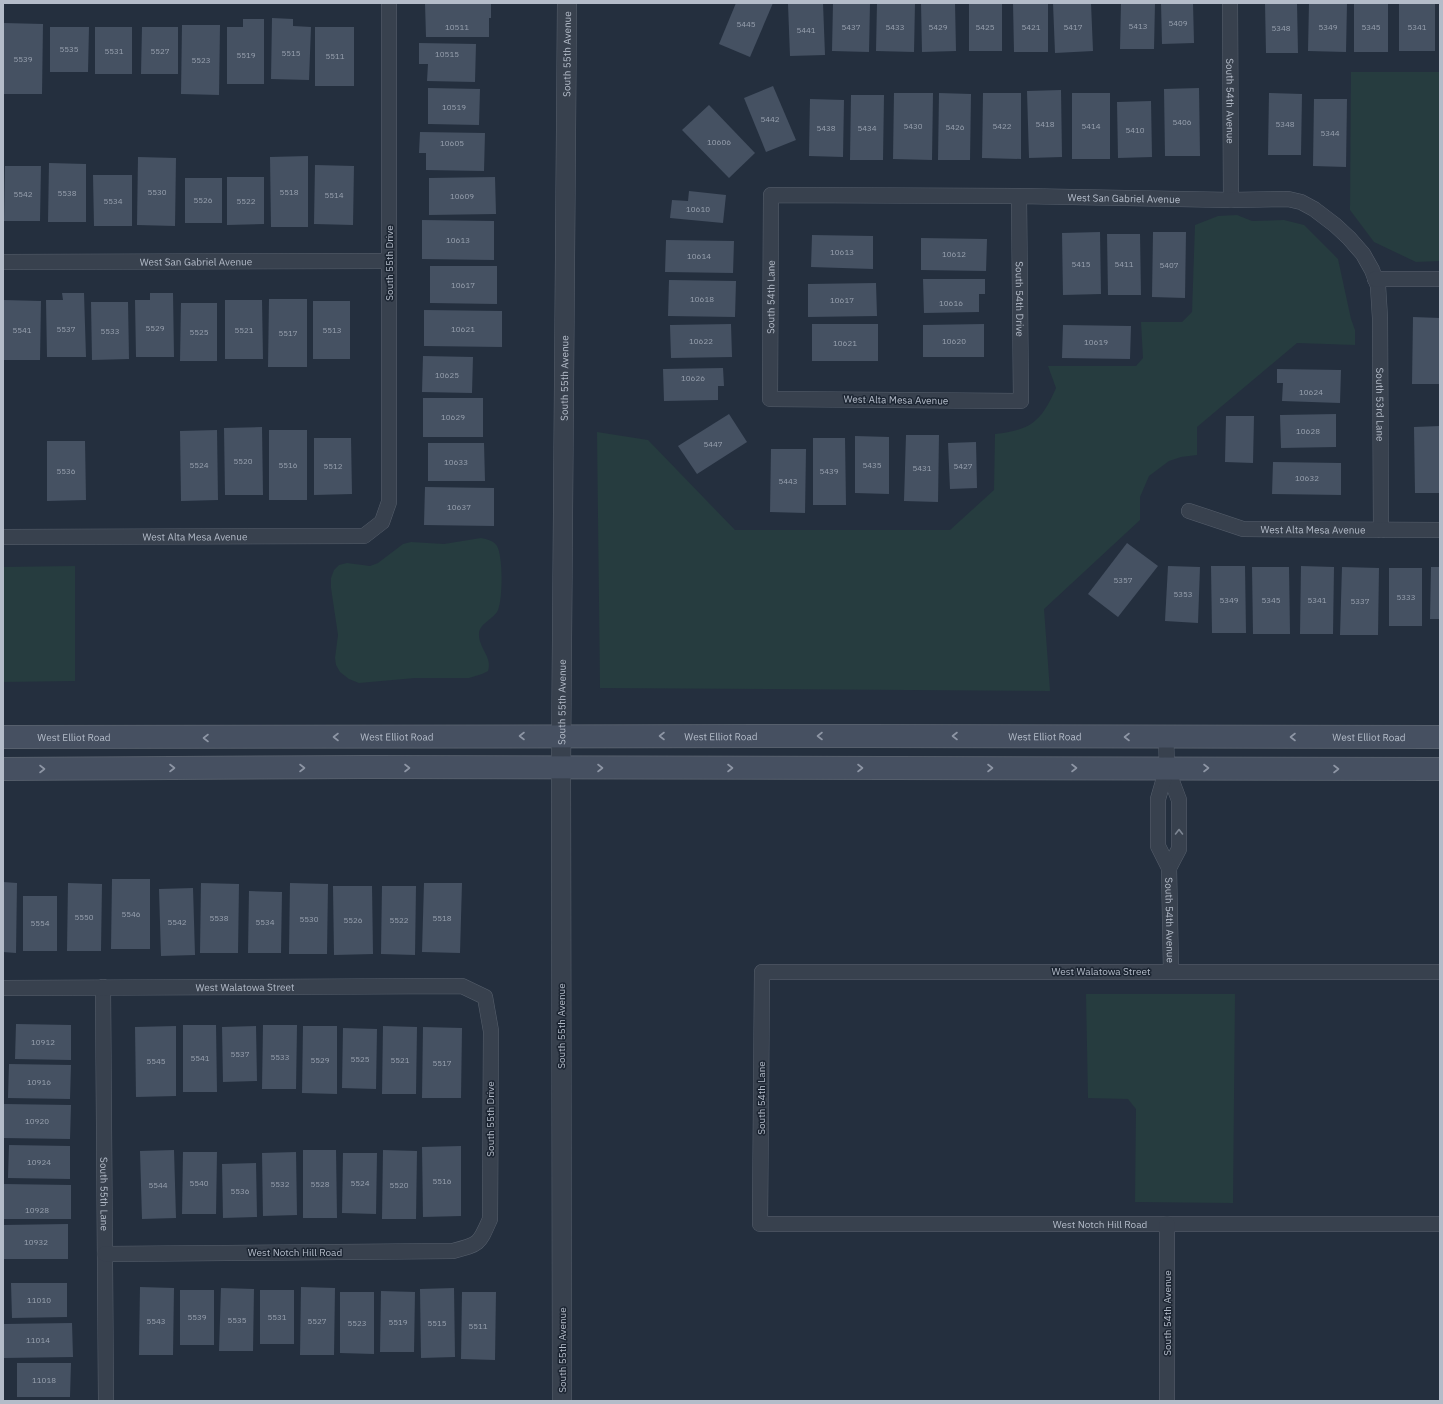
<svg xmlns="http://www.w3.org/2000/svg" width="1443" height="1404" font-family="'IBM Plex Sans',sans-serif">
<style>
.green{fill:#263c3f}
.building{fill:#455162}
.lines{fill:none;stroke-linecap:round;stroke-linejoin:round}
.minor-casing{stroke:#565f6c;stroke-width:16}
.tertiary-casing{stroke:#565f6c;stroke-width:20}
.secondary-casing{stroke:#565f6c;stroke-width:24}
.minor{stroke:#38414e;stroke-width:15}
.tertiary{stroke:#38414e;stroke-width:19}
.secondary{stroke:#465061;stroke-width:22}
.oneway{stroke:#8e96a5}
.oneway2{stroke:#7c8592}
.labels{text-anchor:middle;dominant-baseline:central;stroke-width:3;stroke-linejoin:round;paint-order:stroke}
.number-label{font-size:8px;fill:#98a1af}
.street-label{font-size:10px;fill:#b4bcc9;stroke:#1d2633}
</style>
<rect width="100%" height="100%" fill="#242f3e"/>
<g class="green">
<path d="M1351,72H1440V261L1416,262L1374,242L1350,210Z"/>
<path d="M1237,215L1252,221L1284,220L1304,225L1338,259L1351,319L1355,330V345L1297,343L1197,427V455L1181,457L1169,461L1149,476L1140,497V520L1044,609L1050,691L600,688L597,432L648,440L735,530H950L994,490L995,434C1031,430 1041,422 1056,388L1048,366H1136L1143,358L1141,322H1182L1192,312L1195,225L1218,216Z"/>
<path d="M481,538C487,539 494,541 497,546C503,556 503,599 498,610C494,619 480,623 479,633C478,648 493,657 488,671L482,674L469,678H415L359,683L349,679L340,672L336,665L335,658L338,635L331,588V578L334,570L339,565L347,563L370,566L378,563L403,544L411,542L444,544Z"/>
<path d="M75,566V681L3,682V567Z"/>
<path d="M1086,994H1235L1233,1203L1135,1202L1136,1109L1128,1099L1088,1098Z"/>
</g>
<g class="building">
<path d="M425,3H491V18H489V37H426Z"/>
<path d="M736,3H773L750,57L719,44Z"/>
<path d="M823,3L825,55L790,56L788,4Z"/>
<path d="M833,3H870L869,52L832,51Z"/>
<path d="M877,3H915L914,52L876,51Z"/>
<path d="M921,3H955L956,51L922,52Z"/>
<rect x="969" y="3" width="33" height="48"/>
<path d="M1013,3H1048V52H1014Z"/>
<path d="M1053,3H1091L1093,51L1055,53Z"/>
<path d="M1121,3H1155L1154,49H1120Z"/>
<path d="M1161,3H1193L1194,43L1162,44Z"/>
<path d="M1265,3H1297L1298,53H1266Z"/>
<path d="M1309,3H1347L1346,52L1308,51Z"/>
<rect x="1354" y="3" width="34" height="49"/>
<rect x="1399" y="3" width="36" height="48"/>
<path d="M272,18L293,19V26L311,27L309,80L271,79Z"/>
<path d="M243,19H264V84H227V27H243Z"/>
<path d="M4,23L43,24L42,94H4Z"/>
<path d="M182,25H220L219,95L181,94Z"/>
<path d="M50,27H89L88,72H50Z"/>
<rect x="95" y="27" width="37" height="47"/>
<path d="M142,27H178V74H141Z"/>
<rect x="315" y="27" width="39" height="59"/>
<path d="M419,43L476,44L475,82L427,81L428,64H419Z"/>
<path d="M773,86L796,140L766,152L744,98Z"/>
<path d="M428,88L480,89L479,125L428,124Z"/>
<path d="M1199,88L1200,156H1165L1164,89Z"/>
<path d="M1061,90L1062,157L1029,158L1027,91Z"/>
<path d="M894,93H933L932,160L893,159Z"/>
<path d="M939,93L971,94L970,160H938Z"/>
<path d="M983,93H1021V159L982,158Z"/>
<rect x="1072" y="93" width="38" height="66"/>
<path d="M1269,93L1302,94L1301,155H1268Z"/>
<path d="M851,95H884L883,160H850Z"/>
<path d="M810,99L844,100L843,157L809,156Z"/>
<path d="M1314,99H1347L1346,167L1313,166Z"/>
<path d="M1151,101L1152,157L1118,158L1117,102Z"/>
<path d="M709,105L755,153L729,178L682,130Z"/>
<path d="M420,132L485,133L484,171L426,170V153H419Z"/>
<path d="M308,156V227H271L270,157Z"/>
<path d="M138,157L176,158L175,226L137,225Z"/>
<path d="M49,163L86,164V222H48Z"/>
<path d="M315,165L354,166L353,225L314,224Z"/>
<path d="M5,166H41L40,221H4Z"/>
<path d="M93,175H132V226H94Z"/>
<path d="M227,177H264V224L227,225Z"/>
<path d="M495,177L496,214L429,215V178Z"/>
<rect x="185" y="178" width="37" height="45"/>
<path d="M689,191L726,195L723,223L670,218L672,200L688,201Z"/>
<path d="M422,220L494,221V260L422,259Z"/>
<path d="M1100,232L1101,294L1063,295L1062,233Z"/>
<path d="M1153,232H1186L1185,298L1152,297Z"/>
<path d="M1107,234H1140L1141,295H1108Z"/>
<path d="M812,235L873,236V269L811,267Z"/>
<path d="M921,238L987,239L986,271L921,270Z"/>
<path d="M666,240L734,241L733,273L665,272Z"/>
<path d="M430,266H497V304L430,303Z"/>
<path d="M923,279H985V294H979V312L924,313Z"/>
<path d="M669,280L736,281L735,317L668,316Z"/>
<path d="M876,283L877,316L808,317V284Z"/>
<path d="M62,293H84L86,357H47L46,300H63Z"/>
<path d="M150,293H173L174,357H136L135,300H150Z"/>
<path d="M269,299H307V367H268Z"/>
<path d="M3,300L41,301L40,360H3Z"/>
<path d="M225,300H262L263,359H225Z"/>
<rect x="313" y="301" width="37" height="58"/>
<path d="M91,302H128L129,359L92,360Z"/>
<path d="M181,303H217V361H180Z"/>
<path d="M424,310L502,311V347L424,346Z"/>
<path d="M1413,317L1440,318V384H1412Z"/>
<path d="M731,324L732,357L671,358L670,325Z"/>
<rect x="812" y="324" width="66" height="37"/>
<path d="M984,324V357H923V325Z"/>
<path d="M1063,325L1131,326L1130,359L1062,358Z"/>
<path d="M423,356L473,357L472,393L422,392Z"/>
<path d="M723,368L724,386H718V400L664,401L663,369Z"/>
<path d="M1277,369L1341,370L1340,403L1282,401L1283,383H1277Z"/>
<rect x="423" y="398" width="60" height="39"/>
<path d="M729,414L747,442L697,474L678,446Z"/>
<path d="M1336,414V447L1281,448L1280,415Z"/>
<path d="M1226,416H1254L1253,463L1225,462Z"/>
<path d="M1440,426V493H1415L1414,427Z"/>
<path d="M262,427L263,495H225L224,428Z"/>
<path d="M217,430L218,500L181,501L180,431Z"/>
<rect x="269" y="430" width="38" height="70"/>
<path d="M906,435H939L938,502L904,501Z"/>
<path d="M855,436L889,437V494L855,493Z"/>
<path d="M314,438H351L352,494L314,495Z"/>
<path d="M813,438H845L846,505H813Z"/>
<path d="M47,441H85L86,500L47,501Z"/>
<path d="M976,442L977,488L950,489L948,443Z"/>
<path d="M428,443H484L485,481H428Z"/>
<path d="M771,449H806L805,513L770,512Z"/>
<path d="M1273,462L1341,463V495L1272,494Z"/>
<path d="M425,487L494,488V526L424,525Z"/>
<path d="M1127,543L1158,566L1118,617L1088,594Z"/>
<path d="M1168,566L1200,567L1198,623L1165,621Z"/>
<path d="M1211,566H1245L1246,633H1212Z"/>
<path d="M1301,566L1334,567L1333,634H1300Z"/>
<path d="M1252,567H1289L1290,634H1253Z"/>
<path d="M1342,567L1379,568L1378,635H1340Z"/>
<path d="M1431,567H1440V619H1430Z"/>
<rect x="1389" y="568" width="33" height="58"/>
<path d="M112,879H150V949H111Z"/>
<path d="M3,882L17,883L16,953L3,952Z"/>
<path d="M68,883L102,884L101,951H67Z"/>
<path d="M201,883L239,884L238,953H200Z"/>
<path d="M290,883L328,884L327,954H289Z"/>
<path d="M424,883H462L460,953L422,952Z"/>
<path d="M333,886H372L373,954L334,955Z"/>
<path d="M382,886H416L415,955L381,954Z"/>
<path d="M193,888L195,955L161,956L159,889Z"/>
<path d="M249,891L282,892L281,953H248Z"/>
<rect x="23" y="896" width="34" height="55"/>
<path d="M16,1024L71,1025V1060L15,1059Z"/>
<path d="M183,1025H216L217,1092H183Z"/>
<path d="M263,1025H297L296,1089H262Z"/>
<path d="M176,1026V1096L136,1097L135,1027Z"/>
<path d="M256,1026L257,1081L223,1082L222,1027Z"/>
<path d="M303,1026H337V1094L302,1093Z"/>
<path d="M383,1026L417,1027L416,1094H382Z"/>
<path d="M423,1027L462,1028L461,1098H422Z"/>
<path d="M343,1028L377,1029L376,1089L342,1088Z"/>
<path d="M9,1064L71,1065L70,1099L8,1098Z"/>
<path d="M4,1104L71,1105L70,1139L3,1138Z"/>
<path d="M9,1145L70,1146V1179L8,1178Z"/>
<path d="M461,1146V1216L423,1217L422,1147Z"/>
<path d="M174,1150L176,1218L142,1219L140,1151Z"/>
<path d="M303,1150H336L337,1218H303Z"/>
<path d="M383,1150L417,1151L416,1219H382Z"/>
<path d="M183,1152H217L216,1214H182Z"/>
<path d="M296,1152L297,1215L263,1216L262,1153Z"/>
<path d="M343,1153H377L376,1214L342,1213Z"/>
<path d="M256,1163L257,1217L223,1218L222,1164Z"/>
<path d="M3,1184L71,1185V1219H3Z"/>
<path d="M68,1224V1259H3V1225Z"/>
<path d="M11,1283H67V1317L12,1318Z"/>
<path d="M140,1287L174,1288L173,1355H139Z"/>
<path d="M301,1287L335,1288L334,1355H300Z"/>
<path d="M221,1288L254,1289L253,1351H219Z"/>
<path d="M454,1288L455,1357L421,1358L420,1289Z"/>
<rect x="180" y="1290" width="34" height="55"/>
<rect x="260" y="1290" width="34" height="54"/>
<path d="M381,1291L415,1292L414,1352H380Z"/>
<path d="M340,1292H374V1354L340,1353Z"/>
<path d="M462,1292H496L495,1360L461,1359Z"/>
<path d="M72,1323L73,1357L4,1358V1324Z"/>
<path d="M17,1363H71L70,1397H17Z"/>
</g>
<g class="lines">
<defs>
<g id="minor">
<path id="s1" d="M1230,3L1231,200"/>
<path id="s2" d="M1019,196L1021,401L770,399L771,195L1019,196L1231,200L1288,199L1301,202L1314,209L1335,225L1349,238L1363,254L1372,270L1378,286L1380,318L1381,530"/>
<path id="s3" d="M3,262L388,261"/>
<path d="M1375,279H1440"/>
<path id="s4" d="M1189,511L1243,529L1440,530"/>
<path id="s5" d="M3,537L364,536L382,522L389,502V3"/>
<path d="M1166,737L1167,768L1179,800V849L1169,868"/>
<path id="s6" d="M1167,768L1158,799V846L1169,868L1171,971"/>
<path id="s7" d="M1440,972H762L760,1224H1440"/>
<path id="s8" d="M103,987L106,1401"/>
<path id="s9" d="M3,988L462,986L485,997L491,1031L490,1219C479,1244 480,1244 453,1251L105,1254"/>
<path d="M1167,1224V1401"/>
</g>
<g id="tertiary">
<path id="s10" d="M562,1401L561,768L567,3"/>
</g>
<g id="secondary">
<path id="s11" d="M3,737L859,736L1440,737"/>
<path d="M3,769L368,767L1440,769"/>
</g>
</defs>
<use href="#minor" class="minor-casing"/>
<use href="#tertiary" class="tertiary-casing"/>
<use href="#secondary" class="secondary-casing"/>
<use href="#minor" class="minor"/>
<use href="#tertiary" class="tertiary"/>
<use href="#secondary" class="secondary"/>
</g>
<defs><path id="oneway-chevron" d="M-2-3.5L2.5 0L-2 3.5" fill="none" stroke-width="1.6" stroke-linecap="round" stroke-linejoin="round"/></defs>
<g class="oneway">
<use href="#oneway-chevron" transform="translate(522 736) rotate(180)"/>
<use href="#oneway-chevron" transform="translate(662 736) rotate(180)"/>
<use href="#oneway-chevron" transform="translate(820 736) rotate(180)"/>
<use href="#oneway-chevron" transform="translate(955 736) rotate(-180)"/>
<use href="#oneway-chevron" transform="translate(336 737) rotate(180)"/>
<use href="#oneway-chevron" transform="translate(1127 737) rotate(-180)"/>
<use href="#oneway-chevron" transform="translate(1293 737) rotate(180)"/>
<use href="#oneway-chevron" transform="translate(206 738) rotate(180)"/>
<use href="#oneway-chevron" transform="translate(172 768)"/>
<use href="#oneway-chevron" transform="translate(302 768)"/>
<use href="#oneway-chevron" transform="translate(407 768)"/>
<use href="#oneway-chevron" transform="translate(600 768)"/>
<use href="#oneway-chevron" transform="translate(730 768)"/>
<use href="#oneway-chevron" transform="translate(860 768)"/>
<use href="#oneway-chevron" transform="translate(990 768)"/>
<use href="#oneway-chevron" transform="translate(1074 768)"/>
<use href="#oneway-chevron" transform="translate(1206 768)"/>
<use href="#oneway-chevron" transform="translate(42 769)"/>
<use href="#oneway-chevron" transform="translate(1336 769)"/>
</g>
<use class="oneway2" href="#oneway-chevron" transform="translate(1179 832) rotate(-90)"/>
<g class="labels">
<g class="number-label">
<text x="1178" y="23">5409</text>
<text x="746" y="24">5445</text>
<text x="1138" y="26">5413</text>
<text x="457" y="27">10511</text>
<text x="851" y="27">5437</text>
<text x="895" y="27">5433</text>
<text x="938" y="27">5429</text>
<text x="985" y="27">5425</text>
<text x="1031" y="27">5421</text>
<text x="1073" y="27">5417</text>
<text x="1328" y="27">5349</text>
<text x="1371" y="27">5345</text>
<text x="1417" y="27">5341</text>
<text x="1281" y="28">5348</text>
<text x="806" y="30">5441</text>
<text x="69" y="49">5535</text>
<text x="114" y="51">5531</text>
<text x="160" y="51">5527</text>
<text x="291" y="53">5515</text>
<text x="447" y="54">10515</text>
<text x="246" y="55">5519</text>
<text x="335" y="56">5511</text>
<text x="23" y="59">5539</text>
<text x="201" y="60">5523</text>
<text x="454" y="107">10519</text>
<text x="770" y="119">5442</text>
<text x="1182" y="122">5406</text>
<text x="1045" y="124">5418</text>
<text x="1285" y="124">5348</text>
<text x="913" y="126">5430</text>
<text x="1002" y="126">5422</text>
<text x="1091" y="126">5414</text>
<text x="955" y="127">5426</text>
<text x="826" y="128">5438</text>
<text x="867" y="128">5434</text>
<text x="1135" y="130">5410</text>
<text x="1330" y="133">5344</text>
<text x="719" y="142">10606</text>
<text x="452" y="143">10605</text>
<text x="157" y="192">5530</text>
<text x="289" y="192">5518</text>
<text x="67" y="193">5538</text>
<text x="23" y="194">5542</text>
<text x="334" y="195">5514</text>
<text x="462" y="196">10609</text>
<text x="203" y="200">5526</text>
<text x="113" y="201">5534</text>
<text x="246" y="201">5522</text>
<text x="698" y="209">10610</text>
<text x="458" y="240">10613</text>
<text x="842" y="252">10613</text>
<text x="954" y="254">10612</text>
<text x="699" y="256">10614</text>
<text x="1081" y="264">5415</text>
<text x="1124" y="264">5411</text>
<text x="1169" y="265">5407</text>
<text x="463" y="285">10617</text>
<text x="702" y="299">10618</text>
<text x="842" y="300">10617</text>
<text x="951" y="303">10616</text>
<text x="155" y="328">5529</text>
<text x="66" y="329">5537</text>
<text x="463" y="329">10621</text>
<text x="22" y="330">5541</text>
<text x="244" y="330">5521</text>
<text x="332" y="330">5513</text>
<text x="110" y="331">5533</text>
<text x="199" y="332">5525</text>
<text x="288" y="333">5517</text>
<text x="701" y="341">10622</text>
<text x="954" y="341">10620</text>
<text x="1096" y="342">10619</text>
<text x="845" y="343">10621</text>
<text x="447" y="375">10625</text>
<text x="693" y="378">10626</text>
<text x="1311" y="392">10624</text>
<text x="453" y="417">10629</text>
<text x="1308" y="431">10628</text>
<text x="713" y="444">5447</text>
<text x="243" y="461">5520</text>
<text x="456" y="462">10633</text>
<text x="199" y="465">5524</text>
<text x="288" y="465">5516</text>
<text x="872" y="465">5435</text>
<text x="333" y="466">5512</text>
<text x="963" y="466">5427</text>
<text x="922" y="468">5431</text>
<text x="66" y="471">5536</text>
<text x="829" y="471">5439</text>
<text x="1307" y="478">10632</text>
<text x="788" y="481">5443</text>
<text x="459" y="507">10637</text>
<text x="1123" y="580">5357</text>
<text x="1183" y="594">5353</text>
<text x="1406" y="597">5333</text>
<text x="1229" y="600">5349</text>
<text x="1271" y="600">5345</text>
<text x="1317" y="600">5341</text>
<text x="1360" y="601">5337</text>
<text x="131" y="914">5546</text>
<text x="84" y="917">5550</text>
<text x="219" y="918">5538</text>
<text x="442" y="918">5518</text>
<text x="309" y="919">5530</text>
<text x="353" y="920">5526</text>
<text x="399" y="920">5522</text>
<text x="177" y="922">5542</text>
<text x="265" y="922">5534</text>
<text x="40" y="923">5554</text>
<text x="43" y="1042">10912</text>
<text x="240" y="1054">5537</text>
<text x="280" y="1057">5533</text>
<text x="200" y="1058">5541</text>
<text x="360" y="1059">5525</text>
<text x="320" y="1060">5529</text>
<text x="400" y="1060">5521</text>
<text x="156" y="1061">5545</text>
<text x="442" y="1063">5517</text>
<text x="39" y="1082">10916</text>
<text x="37" y="1121">10920</text>
<text x="39" y="1162">10924</text>
<text x="442" y="1181">5516</text>
<text x="199" y="1183">5540</text>
<text x="360" y="1183">5524</text>
<text x="280" y="1184">5532</text>
<text x="320" y="1184">5528</text>
<text x="158" y="1185">5544</text>
<text x="399" y="1185">5520</text>
<text x="240" y="1191">5536</text>
<text x="37" y="1210">10928</text>
<text x="36" y="1242">10932</text>
<text x="39" y="1300">11010</text>
<text x="197" y="1317">5539</text>
<text x="277" y="1317">5531</text>
<text x="237" y="1320">5535</text>
<text x="156" y="1321">5543</text>
<text x="317" y="1321">5527</text>
<text x="398" y="1322">5519</text>
<text x="357" y="1323">5523</text>
<text x="437" y="1323">5515</text>
<text x="478" y="1326">5511</text>
<text x="38" y="1340">11014</text>
<text x="44" y="1380">11018</text>
</g>
<g class="street-label">
<text stroke="none"><textPath href="#s10" startOffset="1347">South 55th Avenue</textPath></text>
<text stroke="none"><textPath href="#s1" startOffset="98">South 54th Avenue</textPath></text>
<text stroke="none"><textPath href="#s2" startOffset="1013">West San Gabriel Avenue</textPath></text>
<text stroke="none"><textPath href="#s3" startOffset="193">West San Gabriel Avenue</textPath></text>
<text transform="translate(389 263) rotate(-90)">South 55th Drive</text>
<text stroke="none"><textPath href="#s2" startOffset="558">South 54th Lane</textPath></text>
<text stroke="none"><textPath href="#s2" startOffset="103">South 54th Drive</textPath></text>
<text stroke="none"><textPath href="#s10" startOffset="1023">South 55th Avenue</textPath></text>
<text transform="translate(896 400) rotate(1)">West Alta Mesa Avenue</text>
<text stroke="none"><textPath href="#s2" startOffset="1426">South 53rd Lane</textPath></text>
<text stroke="none"><textPath href="#s4" startOffset="127">West Alta Mesa Avenue</textPath></text>
<text stroke="none"><textPath href="#s5" startOffset="192">West Alta Mesa Avenue</textPath></text>
<text stroke="none"><textPath href="#s10" startOffset="699">South 55th Avenue</textPath></text>
<text stroke="none"><textPath href="#s11" startOffset="718">West Elliot Road</textPath></text>
<text stroke="none"><textPath href="#s11" startOffset="394">West Elliot Road</textPath></text>
<text stroke="none"><textPath href="#s11" startOffset="1042">West Elliot Road</textPath></text>
<text stroke="none"><textPath href="#s11" startOffset="1366">West Elliot Road</textPath></text>
<text stroke="none"><textPath href="#s11" startOffset="71">West Elliot Road</textPath></text>
<text stroke="none"><textPath href="#s6" startOffset="156">South 54th Avenue</textPath></text>
<text x="1101" y="971">West Walatowa Street</text>
<text stroke="none"><textPath href="#s9" startOffset="242">West Walatowa Street</textPath></text>
<text transform="translate(561 1026) rotate(-90)">South 55th Avenue</text>
<text transform="translate(761 1098) rotate(-90)">South 54th Lane</text>
<text transform="translate(490 1119) rotate(-90)">South 55th Drive</text>
<text stroke="none"><textPath href="#s8" startOffset="207">South 55th Lane</textPath></text>
<text stroke="none"><textPath href="#s7" startOffset="1270">West Notch Hill Road</textPath></text>
<text x="295" y="1252">West Notch Hill Road</text>
<text transform="translate(1167 1313) rotate(-90)">South 54th Avenue</text>
<text transform="translate(562 1350) rotate(-90)">South 55th Avenue</text>
</g>
</g>
<rect width="1443" height="1404" fill="none" stroke="#b4bcc9" stroke-width="8"/>
</svg>
